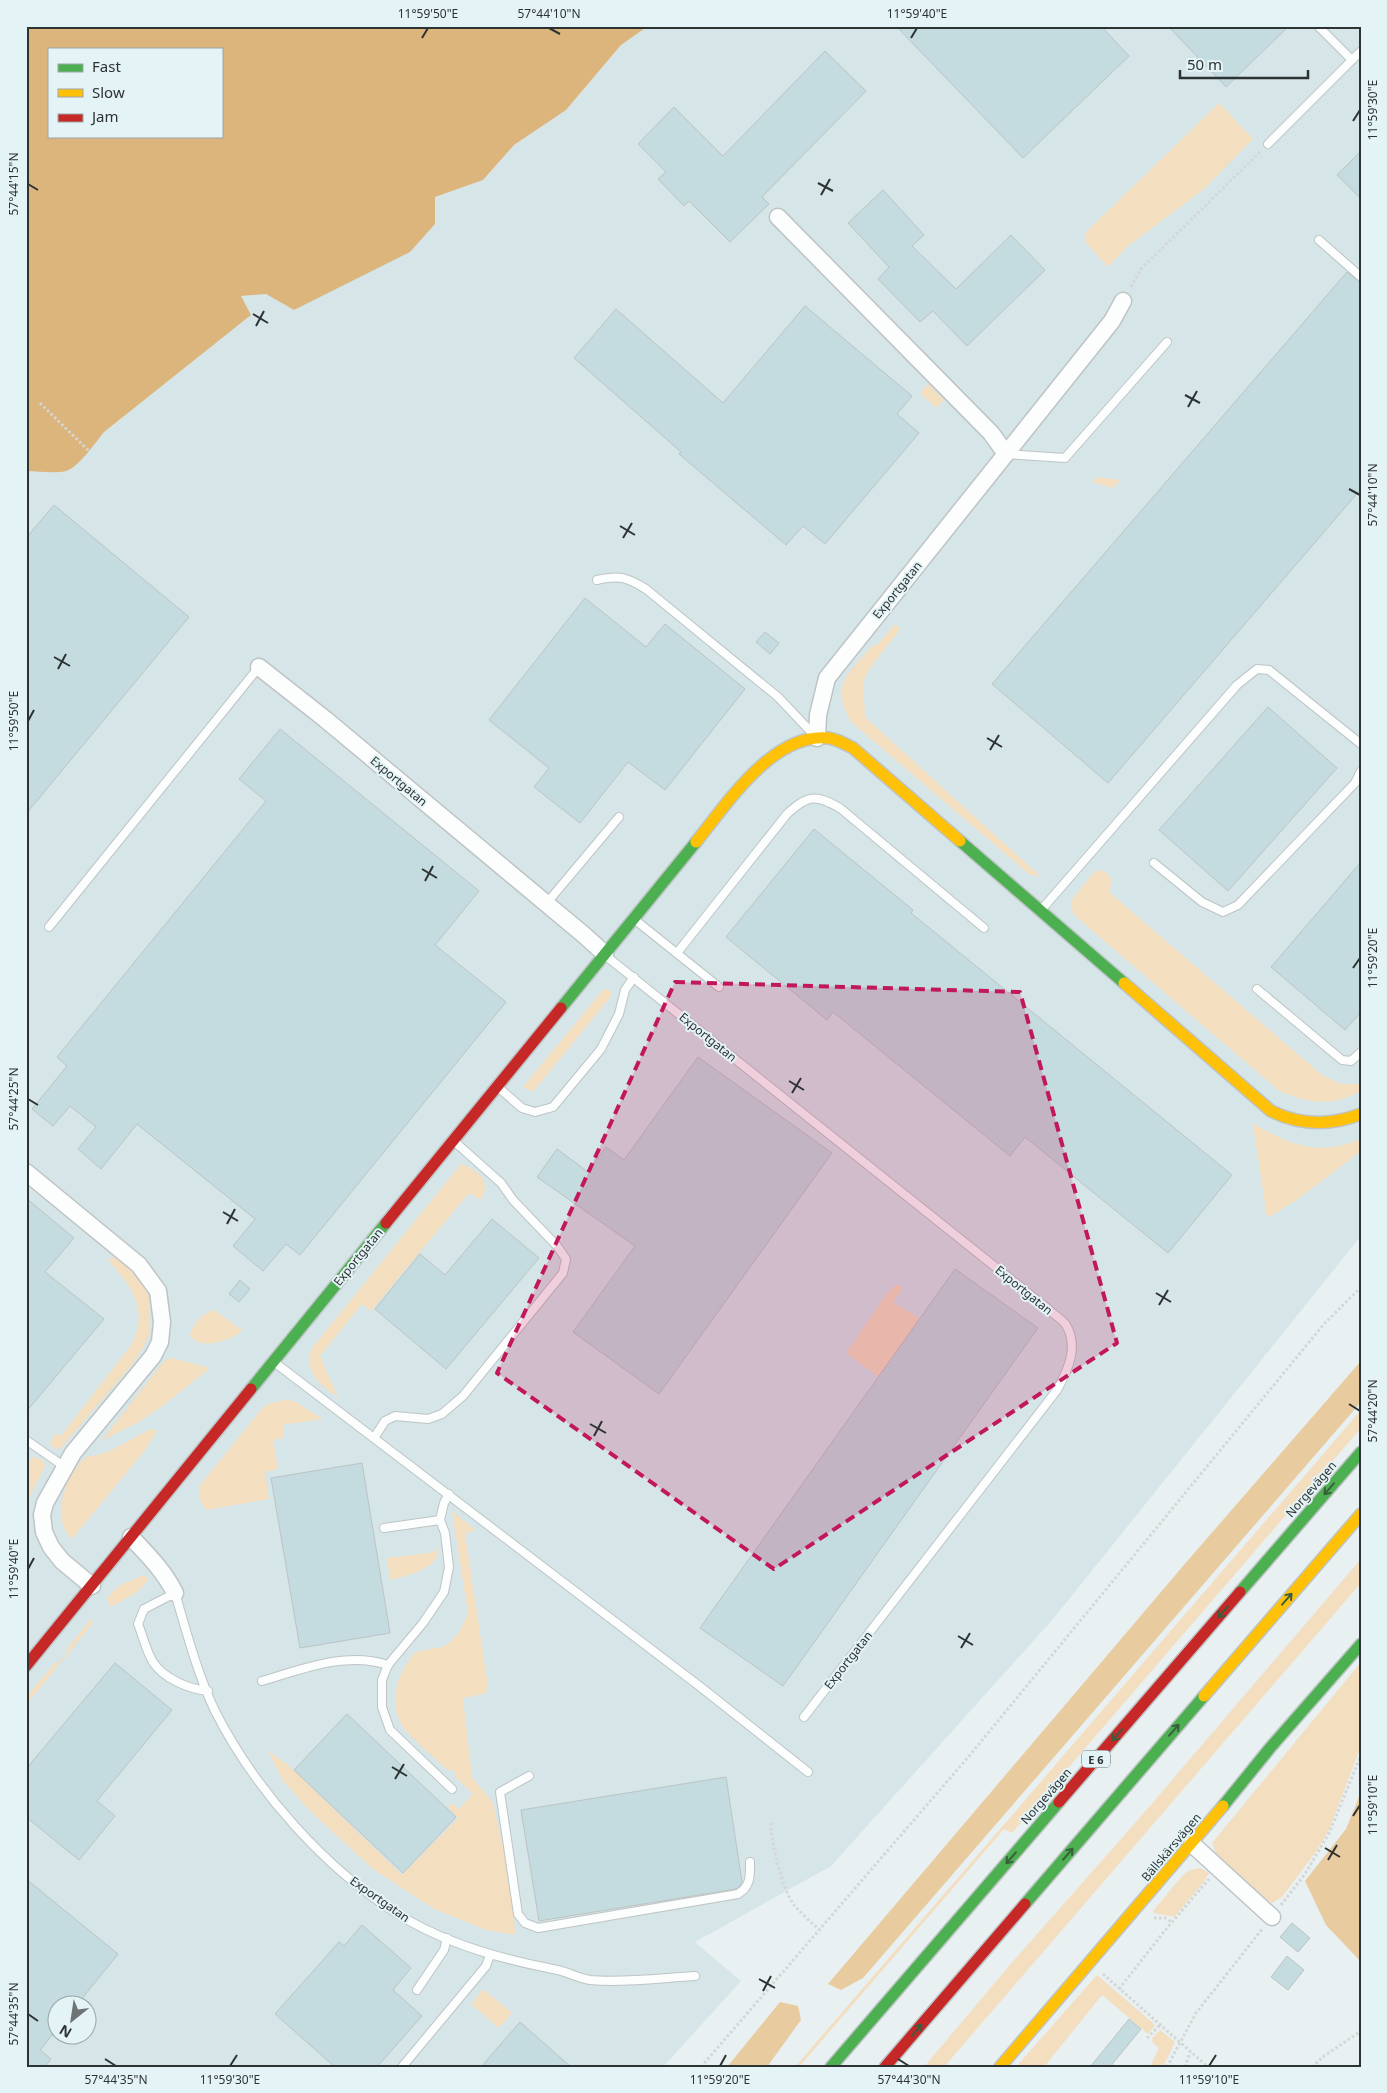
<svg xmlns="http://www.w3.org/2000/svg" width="1387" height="2093" font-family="'Noto Sans',sans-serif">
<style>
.built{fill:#d5e5e8;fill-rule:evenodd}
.green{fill:#f3dec0}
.forest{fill:#e8cb9f}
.water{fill:#dcb57c;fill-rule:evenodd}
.building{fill:#c4dbdf;stroke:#bdc3c4}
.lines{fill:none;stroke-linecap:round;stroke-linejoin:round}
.lane-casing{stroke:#bec4c5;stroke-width:10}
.street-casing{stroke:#bec4c5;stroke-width:19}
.fast-casing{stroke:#bec4c5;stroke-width:14}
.slow-casing{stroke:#bec4c5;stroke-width:14}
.jam-casing{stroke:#bec4c5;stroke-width:14}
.path{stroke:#d4d6d7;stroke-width:3;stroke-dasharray:2.5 2.5;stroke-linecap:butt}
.lane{stroke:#fcfdfd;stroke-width:8}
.street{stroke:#fcfdfd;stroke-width:16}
.fast{stroke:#4caf50;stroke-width:11}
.slow{stroke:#ffc107;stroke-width:11}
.jam{stroke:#c62828;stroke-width:11}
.oneway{stroke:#385e3d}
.marked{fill:#c2185b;fill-opacity:0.2;stroke:#c2185b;stroke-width:4;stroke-dasharray:10 6;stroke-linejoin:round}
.ticks{fill:none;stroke:#2d3233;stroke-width:2}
.labels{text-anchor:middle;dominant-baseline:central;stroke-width:4;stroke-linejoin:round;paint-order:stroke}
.shield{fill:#e4f3f6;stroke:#646c6e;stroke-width:1}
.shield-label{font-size:11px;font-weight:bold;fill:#2d3233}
.street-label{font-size:12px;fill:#2d3233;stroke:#e4f3f6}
.neatline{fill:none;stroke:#2d3233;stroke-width:2}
.ticks-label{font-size:12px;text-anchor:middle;fill:#2d3233}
</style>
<rect width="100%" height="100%" fill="#e8f0f2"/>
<path class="built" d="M648,26H1361V1236L1053,1619L831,1866L695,1942L741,1981L663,2067H26V471H68L89,451L104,432L251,315L240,296L266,294L294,310L435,224V197L483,180L514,145L566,110L621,45ZM58,2006H88V2036H58Z"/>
<g class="green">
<path d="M1219,103L1253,139L1204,189L1128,246L1108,267L1086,243L1085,235L1087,231Z"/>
<path d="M928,384L944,400L936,408L920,393Z"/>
<path d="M1098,477L1120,480L1113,488L1092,482Z"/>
<path d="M895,624L900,628C893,642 865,669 864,682C863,693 865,706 865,717L1040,876L1030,875L850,721C831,683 848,674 872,646L878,644Z"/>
<path d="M1099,870C1112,873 1113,880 1109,892L1322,1075L1341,1084H1361V1091C1332,1107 1307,1104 1278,1090L1073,914L1071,901L1093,873Z"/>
<path d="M605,989L610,991L612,993L608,1000L533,1092L523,1087L602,991Z"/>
<path d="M1252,1123C1291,1145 1316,1157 1361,1139V1151L1298,1199L1267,1218L1255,1137Z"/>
<path d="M461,1164C479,1170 493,1183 480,1200L469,1193L371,1311L362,1304L320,1356L338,1397C321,1386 302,1371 312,1348Z"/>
<path d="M114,1257L125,1264L148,1291L150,1308V1334L141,1351L131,1366L59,1450L53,1447L50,1443L55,1433L61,1436L131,1345C150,1310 131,1286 108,1260Z"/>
<path d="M896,1285L902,1287V1290L893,1302L920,1319L879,1377L846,1353L888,1292Z"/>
<path d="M214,1310L242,1330L241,1332C229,1341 199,1351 190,1335C193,1324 203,1312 214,1310Z"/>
<path d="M172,1358L210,1368L164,1405L139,1422L101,1441L165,1360Z"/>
<path d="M285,1400L294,1401L323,1419L283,1425L284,1438L273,1440L278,1469L265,1472L269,1499L206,1510L200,1500V1485L264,1406L271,1403Z"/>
<path d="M1361,1410V1428L1012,1833L1004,1829L799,2067H795Z"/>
<path d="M150,1429L157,1431L146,1449L72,1539C50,1519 65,1476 84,1459C87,1455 93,1456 98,1455C117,1449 133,1438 150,1429Z"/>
<path d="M33,1457L43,1460L45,1466L31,1494L26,1514V1467Z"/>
<path d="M452,1511L473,1528V1532L465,1533L488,1686L487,1691L484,1694L463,1698L472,1777L493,1803L504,1852L514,1914L515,1935L486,1930L434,1909L373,1869L311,1812L283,1781L268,1751L288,1765L402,1875L458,1818L448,1807L452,1803L459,1809L473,1794L455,1777L456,1775L452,1769L448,1771C438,1760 410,1738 403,1727C387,1701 398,1673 415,1652L442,1647L449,1643L458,1634L468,1614Z"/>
<path d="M436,1548H438C441,1569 405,1576 390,1580L387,1558L435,1552Z"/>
<path d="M1361,1559V1583L944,2067H924L1008,1967L1143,1814Z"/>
<path d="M143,1575L148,1578C147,1589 120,1602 110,1607V1603L106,1600C120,1581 124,1585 143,1575Z"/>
<path d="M91,1619L93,1623L26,1705V1697L55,1663H58L67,1653L66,1650Z"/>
<path d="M1361,1662V1745L1358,1754L1328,1832L1315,1853L1282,1897L1272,1903L1257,1893L1217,1857L1212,1843Z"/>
<path d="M1200,1868L1209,1873L1203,1883L1174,1917L1154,1913L1153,1911L1184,1874L1190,1870Z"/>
<path d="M1097,1975L1155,2025L1148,2034L1102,1995L1044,2067H1016Z"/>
<path d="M483,1989L512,2013L499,2028L471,2004Z"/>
<path d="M1160,2030L1175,2042L1163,2067H1150L1159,2048L1153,2043L1152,2038Z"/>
</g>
<g class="forest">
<path d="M1361,1361V1402L863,1978L841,1990L828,1984L1183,1566Z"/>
<path d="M1361,1792V1962L1326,1925L1305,1881L1346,1829Z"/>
<path d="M780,2002L798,2006L801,2020L767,2067H727Z"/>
</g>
<path class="water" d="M26,26H648L621,45L566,110L514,145L483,180L435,197V224L410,252L294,310L266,294L241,296L251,315L104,432C96,442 78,468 66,471C53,474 39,471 26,471ZM49,49H221V136H49Z"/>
<g class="building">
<path d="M896,26H1101L1129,56L1023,158Z"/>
<path d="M1168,26H1289L1226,87Z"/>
<path d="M825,51L866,91L762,197L769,204L730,242L689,201L684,206L658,179L666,172L638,144L674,107L723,156Z"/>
<path d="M1361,151V199L1337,175Z"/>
<path d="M883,190L924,235L912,246L956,289L1011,235L1045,270L967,346L933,311L920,322L878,279L889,267L848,223Z"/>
<path d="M1347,272L1361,283V489L1108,783L992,684Z"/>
<path d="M805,306L912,396L897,414L919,433L825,544L803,526L786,545L679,454L681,452L574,358L616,309L723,403Z"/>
<path d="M54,505L189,617L26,814V538Z"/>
<path d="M585,598L646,647L665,624L745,689L665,790L628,762L580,823L534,787L549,768L489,720Z"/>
<path d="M765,632L779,643L770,654L756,642Z"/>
<path d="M1268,707L1337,768L1228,891L1159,830Z"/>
<path d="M280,729L479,891L435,945L506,1002L300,1255L286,1244L263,1271L233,1246L255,1219L137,1124L101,1169L78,1149L96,1127L70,1106L53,1126L32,1109L67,1066L57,1057L266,801L239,779Z"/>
<path d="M814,829L913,910L911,913L1232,1175L1168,1253L1025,1137L1010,1156L833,1012L827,1020L726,937Z"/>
<path d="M1361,862V1012L1345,1030L1271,967Z"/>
<path d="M698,1057L832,1153L659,1394L573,1332L635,1246L537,1177L557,1149L588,1172L606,1147L624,1160Z"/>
<path d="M26,1198L74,1238L45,1272L104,1319L26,1412Z"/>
<path d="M492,1219L539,1258L446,1369L375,1309L420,1254L445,1275Z"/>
<path d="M955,1269L1038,1328L783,1686L700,1628Z"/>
<path d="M240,1280L250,1289L239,1302L229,1294Z"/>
<path d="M362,1463L390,1633L300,1648L271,1478Z"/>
<path d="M115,1663L172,1710L97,1801L115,1816L79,1860L26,1817V1769Z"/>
<path d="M347,1714L456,1817L403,1873L294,1770Z"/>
<path d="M726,1777L742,1882L739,1887L736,1889L539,1921L521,1810Z"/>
<path d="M26,1879L118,1954L76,2006H58V2028L40,2050L51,2059L45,2067H26Z"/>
<path d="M1292,1923L1310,1938L1298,1952L1280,1937Z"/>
<path d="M362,1925L411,1968L393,1990L422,2016L377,2067H335L275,2014L339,1942L344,1946Z"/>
<path d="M1287,1956L1304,1970L1288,1990L1271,1977Z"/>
<path d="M1129,2019L1141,2029L1110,2067H1090Z"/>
<path d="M520,2022L571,2067H481Z"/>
</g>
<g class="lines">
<defs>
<g id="lane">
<path d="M1318,26L1352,60"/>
<path d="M1268,144L1361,51"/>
<path d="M1319,240L1361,277"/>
<path d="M1006,454L1065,458L1167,342"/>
<path d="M597,580C619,575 627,577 646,589L778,697L814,735"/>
<path d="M1154,863L1202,902L1223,912L1238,905L1355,783L1361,771"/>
<path d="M546,904L619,817"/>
<path d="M1042,909L1237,685L1257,669L1269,670L1361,744"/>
<path d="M634,919L719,987"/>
<path d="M49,927L259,667"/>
<path d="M677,953L787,814C808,795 815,794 840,808L984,928"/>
<path d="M606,956L1048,1309C1053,1314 1062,1319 1066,1325C1079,1347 1068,1370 1057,1390L804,1717"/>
<path d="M1257,989L1342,1060L1351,1061L1361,1052"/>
<path d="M499,1088L522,1108L535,1112L553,1107L601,1049L619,1014L625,990L634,977"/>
<path d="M274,1362L698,1685L808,1772"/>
<path d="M374,1438L385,1421L395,1416L428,1419L442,1414L463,1396L563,1273L566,1259L557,1246L513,1200L501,1183L455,1142"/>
<path d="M26,1440L65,1467"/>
<path d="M384,1528L440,1520"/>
<path d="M388,1665L382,1680V1707L390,1730L452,1789"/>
<path d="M262,1681C303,1669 346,1651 388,1665L423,1623L444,1592L449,1567L445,1533L440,1520L444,1503L449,1494"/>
<path d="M208,1691C189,1689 164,1679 153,1662C146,1651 143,1636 138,1624L144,1609L175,1593C186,1630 198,1676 215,1711C255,1790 326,1870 401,1916C447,1944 500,1959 553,1969C566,1971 577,1978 590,1980C623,1983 661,1978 695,1976"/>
<path d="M529,1776L500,1792L518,1914L525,1923L538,1928L738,1894C751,1886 750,1876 750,1862"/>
<path d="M417,1990L444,1950L447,1938"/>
<path d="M402,2067L486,1966L490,1955"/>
</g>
<g id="street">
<path d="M778,217L991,433L1006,454"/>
<path d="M259,667L325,719L584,935L605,954"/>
<path d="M817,738L818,715L827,678L1112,321L1123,301"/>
<path d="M26,1172L139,1265L158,1291L162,1322L160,1342L153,1356L73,1453L45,1503L42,1515L44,1532L51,1547L62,1561L92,1586"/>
<path d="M131,1537C148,1555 164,1571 175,1593"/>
<path d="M1192,1844L1272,1917"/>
</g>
<g id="fast">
<path d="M960,841L1124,983"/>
<path d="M561,1008L696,842"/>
<path d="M251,1389L386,1223"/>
<path d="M1240,1592L1361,1452"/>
<path d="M1223,1806L1270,1748L1361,1644"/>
<path d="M1025,1904L1204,1696"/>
<path d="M831,2067L1059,1802"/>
</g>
<g id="slow">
<path d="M696,842C726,805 773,732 828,738C837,739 845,744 853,748L960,841"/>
<path d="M1124,983L1271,1111C1301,1126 1330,1126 1361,1114"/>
<path d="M1204,1696L1361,1514"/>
<path d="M1000,2067L1223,1806"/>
</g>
<g id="jam">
<path d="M386,1223L561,1008"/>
<path d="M26,1666L251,1389"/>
<path d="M1059,1802L1240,1592"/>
<path d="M885,2067L1025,1904"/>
</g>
</defs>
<use href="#lane" class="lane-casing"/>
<use href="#street" class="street-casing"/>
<use href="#fast" class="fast-casing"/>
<use href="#slow" class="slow-casing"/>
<use href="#jam" class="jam-casing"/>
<g class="path">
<path d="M1131,287L1141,269L1261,151"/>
<path d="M40,403L89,451"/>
<path d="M771,1823C770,1840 783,1891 794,1905C801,1913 810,1922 819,1929"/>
<path d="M1281,1905L1305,1874L1329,1833L1361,1755"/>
<path d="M1154,1918H1165L1172,1922"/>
<path d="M1103,1974L1208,2067"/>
<path d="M1119,1989L1167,1928L1209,1879"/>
<path d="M1147,2038L1160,2025"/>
<path d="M701,2067L970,1755L1324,1324L1361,1287"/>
<path d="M1167,2067L1196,2013L1263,1928"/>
<path d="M1185,2067L1190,2052"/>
<path d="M1312,2067L1324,2056L1361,2031"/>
</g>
<use href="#lane" class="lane"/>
<use href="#street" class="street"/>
<use href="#fast" class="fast"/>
<use href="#slow" class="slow"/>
<use href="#jam" class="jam"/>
</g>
<defs><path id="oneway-shaft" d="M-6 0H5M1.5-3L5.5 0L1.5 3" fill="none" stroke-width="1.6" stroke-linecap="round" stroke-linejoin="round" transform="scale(1.25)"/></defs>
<g class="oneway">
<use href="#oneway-shaft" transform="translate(1329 1489) rotate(131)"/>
<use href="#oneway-shaft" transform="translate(1287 1599) rotate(-49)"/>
<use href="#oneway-shaft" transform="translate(1223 1612) rotate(131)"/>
<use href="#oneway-shaft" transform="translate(1174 1730) rotate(-49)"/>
<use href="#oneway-shaft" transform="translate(1117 1735) rotate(131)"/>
<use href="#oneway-shaft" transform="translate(1068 1854) rotate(-49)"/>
<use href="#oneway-shaft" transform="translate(1011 1858) rotate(131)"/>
<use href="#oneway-shaft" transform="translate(917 2030) rotate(-49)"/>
</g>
<path class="marked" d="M675,982L1020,992L1117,1343L774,1569L497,1373Z"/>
<path class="ticks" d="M549,28L560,34M422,38L428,28M911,38L917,28M1353,121L1360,110M818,183L833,191M28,184L38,190M821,195L830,179M253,314L268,323M256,326L264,311M1185,395L1200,403M1188,407L1197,391M1349,489L1360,495M620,526L635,535M623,538L632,523M54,657L70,666M58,669L66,654M28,721L34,710M987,738L1002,747M990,750L999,735M422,869L437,878M425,881L433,866M1353,968L1360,958M789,1081L804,1090M792,1093L801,1078M28,1099L38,1105M223,1212L238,1221M227,1224L235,1209M1156,1293L1171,1302M1159,1305L1168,1290M1349,1404L1360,1411M590,1424L606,1433M594,1436L602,1421M28,1569L34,1558M958,1636L973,1645M961,1648L970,1633M392,1767L407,1776M395,1779L404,1764M1353,1816L1360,1805M1325,1848L1340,1857M1328,1860L1337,1845M759,1979L775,1988M763,1991L771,1976M28,2014L38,2021M105,2059L116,2066M898,2059L909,2066M230,2066L237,2055M720,2066L726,2055M1209,2066L1216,2055"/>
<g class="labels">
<rect class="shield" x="1082" y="1750.5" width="28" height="17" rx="4"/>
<g class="shield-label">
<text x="1096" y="1759">E 6</text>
</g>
<g class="street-label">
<text transform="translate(897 590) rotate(-51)">Exportgatan</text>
<text transform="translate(399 781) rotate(40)">Exportgatan</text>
<text transform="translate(708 1037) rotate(39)">Exportgatan</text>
<text transform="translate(358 1257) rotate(-51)">Exportgatan</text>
<text transform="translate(1024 1290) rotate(39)">Exportgatan</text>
<text transform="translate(1311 1489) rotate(-49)">Norgevägen</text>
<text transform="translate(848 1660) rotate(-52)">Exportgatan</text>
<text transform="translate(1046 1796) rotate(-49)">Norgevägen</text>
<text transform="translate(1171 1847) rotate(-50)">Bällskärsvägen</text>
<text transform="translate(380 1899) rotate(35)">Exportgatan</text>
</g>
</g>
<rect width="1387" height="2093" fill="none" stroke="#e4f3f6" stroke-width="55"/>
<rect x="48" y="48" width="175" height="90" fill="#e4f3f6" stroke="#9ba6a8"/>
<rect x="58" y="64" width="25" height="8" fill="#4caf50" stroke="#9ba6a8"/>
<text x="92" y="72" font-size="15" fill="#2d3233">Fast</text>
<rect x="58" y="89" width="25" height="8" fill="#ffc107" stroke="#9ba6a8"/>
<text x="92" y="98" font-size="15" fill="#2d3233">Slow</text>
<rect x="58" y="114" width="25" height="8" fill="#c62828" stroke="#9ba6a8"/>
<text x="92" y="122" font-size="15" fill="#2d3233">Jam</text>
<g transform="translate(72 2020) rotate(210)"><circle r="24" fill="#e4f3f6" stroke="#9ba6a8"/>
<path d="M0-4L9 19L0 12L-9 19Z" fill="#6e7476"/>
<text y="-8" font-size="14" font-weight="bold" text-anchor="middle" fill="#2d3233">N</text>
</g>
<path d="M1180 70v8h128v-8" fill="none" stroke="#2d3233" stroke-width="2.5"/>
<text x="1187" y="70" font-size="15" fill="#2d3233" stroke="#e4f3f6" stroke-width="4" paint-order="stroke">50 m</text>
<rect x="28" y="28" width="1332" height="2038" class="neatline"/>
<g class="ticks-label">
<text x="428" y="18">11°59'50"E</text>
<text x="549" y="18">57°44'10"N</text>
<text x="917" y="18">11°59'40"E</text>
<text transform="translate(1373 110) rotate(-90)" y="4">11°59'30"E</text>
<text transform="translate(14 184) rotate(-90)" y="4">57°44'15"N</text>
<text transform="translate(1373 495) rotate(-90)" y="4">57°44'10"N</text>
<text transform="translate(14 721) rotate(-90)" y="4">11°59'50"E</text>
<text transform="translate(1373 958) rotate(-90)" y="4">11°59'20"E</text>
<text transform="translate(14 1099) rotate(-90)" y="4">57°44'25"N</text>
<text transform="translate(1373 1411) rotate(-90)" y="4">57°44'20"N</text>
<text transform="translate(14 1569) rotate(-90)" y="4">11°59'40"E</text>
<text transform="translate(1373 1805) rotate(-90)" y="4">11°59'10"E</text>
<text transform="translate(14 2014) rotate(-90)" y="4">57°44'35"N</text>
<text x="116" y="2084">57°44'35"N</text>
<text x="230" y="2084">11°59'30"E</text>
<text x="720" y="2084">11°59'20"E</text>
<text x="909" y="2084">57°44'30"N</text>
<text x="1209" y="2084">11°59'10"E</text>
</g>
</svg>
